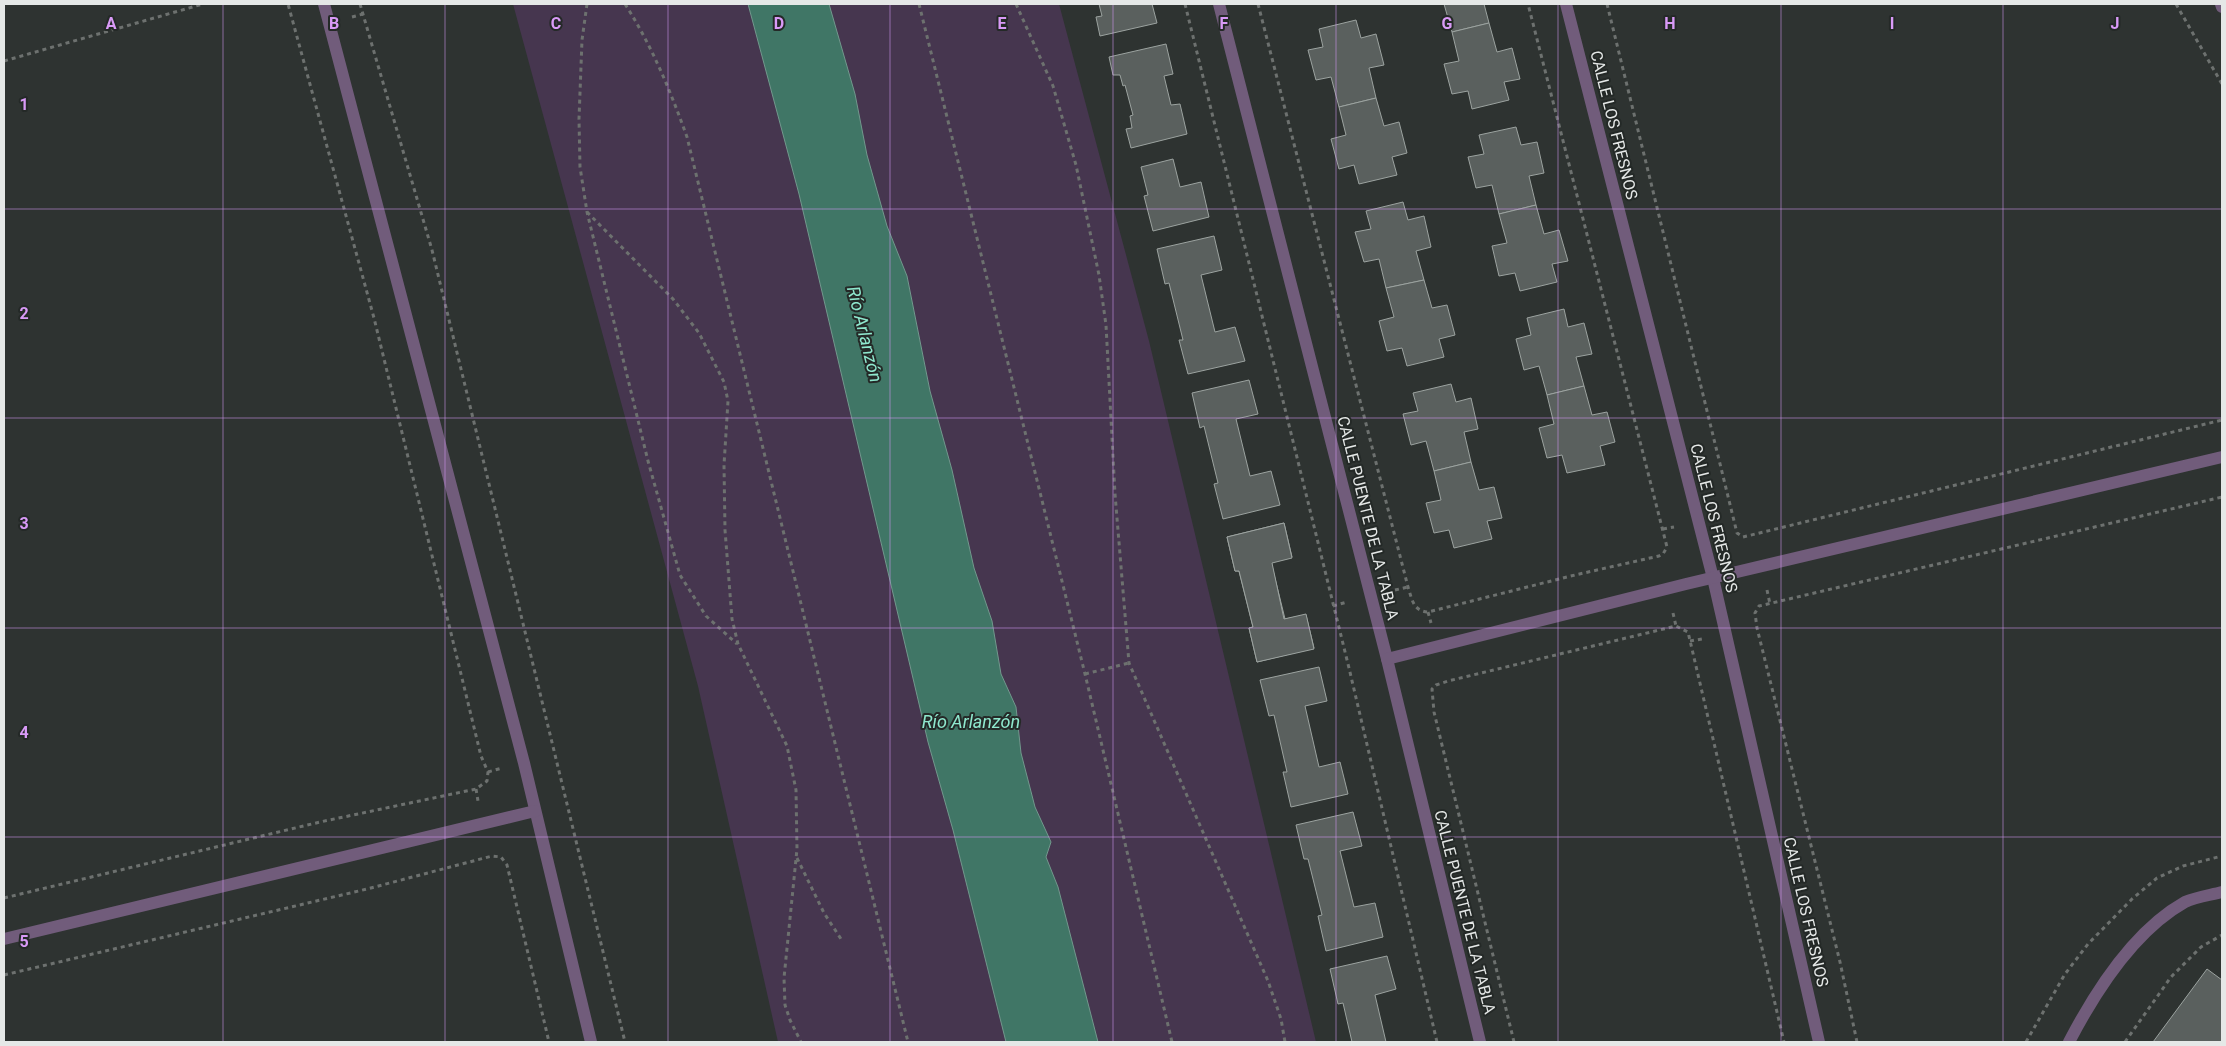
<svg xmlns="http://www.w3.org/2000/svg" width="2226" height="1046" font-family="Roboto,sans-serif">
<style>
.green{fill:#46364f}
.water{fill:#407666;stroke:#72988d}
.building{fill:#5a605e;stroke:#9ca3a0}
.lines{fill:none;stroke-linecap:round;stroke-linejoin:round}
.path{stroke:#6d716f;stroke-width:3;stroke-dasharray:4 4;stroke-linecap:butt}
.street{stroke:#715c7b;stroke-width:12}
.grid{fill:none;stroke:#d99af7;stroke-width:1;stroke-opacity:0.55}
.labels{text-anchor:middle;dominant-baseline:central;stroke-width:4;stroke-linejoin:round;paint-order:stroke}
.street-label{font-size:16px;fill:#e5e8e7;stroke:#242927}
.water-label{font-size:18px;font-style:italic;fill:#8fe8ce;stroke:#242927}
.grid-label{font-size:16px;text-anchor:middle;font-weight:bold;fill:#d99af7;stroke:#242927;stroke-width:4;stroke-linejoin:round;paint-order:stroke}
</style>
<rect width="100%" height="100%" fill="#2e3331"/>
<path class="green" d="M513,4H1059L1149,341L1316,1042H778L698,686Z"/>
<path class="water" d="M748,4H829L855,94L867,155L887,226L907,276L930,391L952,470L974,568L992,621L1001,674L1016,707L1021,753L1035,807L1051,842L1046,857L1058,887L1098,1042H1006L953,830L928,742L799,194Z"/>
<g class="building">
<path d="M1099,4H1152L1157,23L1100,36L1096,17L1102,16Z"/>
<path d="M1444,4H1484L1489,23L1452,32Z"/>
<path d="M1356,20L1361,38L1376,34L1384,65L1369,68L1376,98L1339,107L1331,77L1316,80L1308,50L1323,47L1319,29Z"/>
<path d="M1489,23L1497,52L1512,48L1520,79L1504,82L1509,100L1472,109L1468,91L1452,94L1444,64L1459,61L1452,32Z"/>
<path d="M1166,44L1173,74L1164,76L1171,105L1180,104L1187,134L1131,148L1126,129L1132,128L1130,116L1133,115L1125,85L1123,86L1120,75H1113L1109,57Z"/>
<path d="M1376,98L1384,126L1399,122L1407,153L1392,157L1397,175L1359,184L1354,165L1339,169L1331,139L1346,135L1339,107Z"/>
<path d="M1516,127L1521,145L1537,142L1544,173L1529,176L1536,205L1499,214L1492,185L1476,188L1468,157L1484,154L1479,135Z"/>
<path d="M1173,159L1180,187L1201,182L1209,217L1153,231L1144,196L1148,195L1141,167Z"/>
<path d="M1403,202L1408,220L1424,216L1431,247L1416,251L1424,280L1386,288L1379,259L1364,262L1355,232L1371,229L1366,211Z"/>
<path d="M1536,205L1544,234L1559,230L1568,261L1552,264L1557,282L1520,291L1515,273L1499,276L1492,246L1507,243L1499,214Z"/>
<path d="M1214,236L1222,270L1201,275L1215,332L1235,327L1245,361L1188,374L1179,340H1183L1169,283L1165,284L1157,249Z"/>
<path d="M1424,280L1432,308L1447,305L1455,335L1439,339L1444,357L1407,366L1402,348L1387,351L1379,321L1394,317L1386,288Z"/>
<path d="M1564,309L1568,327L1584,323L1592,354L1576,357L1584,386L1547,395L1539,366L1524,370L1516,339L1531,335L1527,318Z"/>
<path d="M1249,380L1258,414L1236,419L1250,476L1271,471L1280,505L1223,519L1214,484L1218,483L1204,426L1200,428L1192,393Z"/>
<path d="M1451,384L1456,402L1471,398L1478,429L1464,432L1471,462L1434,471L1426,441L1411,445L1403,414L1418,411L1413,393Z"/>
<path d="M1584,386L1592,415L1607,412L1615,442L1600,446L1605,465L1567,473L1562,455L1547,458L1539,428L1554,424L1547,395Z"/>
<path d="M1471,462L1479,490L1494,487L1502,518L1487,521L1492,539L1454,548L1449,530L1434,533L1426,503L1441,500L1434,471Z"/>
<path d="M1284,523L1292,557L1271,562L1285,619L1306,615L1314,648L1257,662L1249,628L1253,627L1239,571H1235L1227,537Z"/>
<path d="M1284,523L1292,558L1272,563L1284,619L1306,614L1314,649L1257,662L1249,628L1253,627L1239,571H1235L1227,537Z"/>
<path d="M1319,667L1327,701L1305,706L1319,767L1340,762L1348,794L1291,807L1283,772H1287L1274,715L1269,716L1260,680Z"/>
<path d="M1353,812L1362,846L1340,851L1354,907L1375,903L1383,937L1326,951L1318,916L1322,915L1308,859H1304L1296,825Z"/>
<path d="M1387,956L1396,989L1375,995L1386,1042H1352L1343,1003L1338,1004L1330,969Z"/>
<path d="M2207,969L2222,980V1042H2153Z"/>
</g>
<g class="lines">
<g class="path">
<path d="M360,4L432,250L625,1042"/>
<path d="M587,4L582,40L579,119L580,167L587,212L648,461L680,575L706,616L737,644"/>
<path d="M625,4C652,46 670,90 687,137L908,1042"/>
<path d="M919,4L1085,674L1172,1042"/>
<path d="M1016,4L1053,86L1076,165L1099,275L1106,325L1115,494L1129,663L1268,981L1281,1019L1285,1042"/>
<path d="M1185,4L1349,668L1437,1042"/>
<path d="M1258,4L1408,587C1412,599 1413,611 1428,612L1575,575L1659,556L1663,554L1667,547L1528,4"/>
<path d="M1607,4L1737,533L1743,537L2222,420"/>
<path d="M2176,4L2222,84"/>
<path d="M352,17L363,14"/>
<path d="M4,61L203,4"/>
<path d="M587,212L673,299L699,333L724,382L728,401L724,465L725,530L732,619L738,644L787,746L796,790L797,849L784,978L785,1005L790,1020L801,1042"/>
<path d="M1663,529L1674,527"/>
<path d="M1395,590L1408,587"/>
<path d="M1767,590L1770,604"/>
<path d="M1333,606L1347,602"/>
<path d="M1428,612L1431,623"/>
<path d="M1673,613L1676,626"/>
<path d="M1690,641L1702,639"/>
<path d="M1085,674L1129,663"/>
<path d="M488,772L502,768"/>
<path d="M476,789L478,801"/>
<path d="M797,858L824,913L843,942"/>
<path d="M4,898L320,822L476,789L487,781L488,772L481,756L374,318L288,4"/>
<path d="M4,975L367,889L492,856L501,857L507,865L549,1042"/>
<path d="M1514,1042L1434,712L1432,689L1436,685L1448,681L1676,626L1688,632L1784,1042"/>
<path d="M1857,1042L1840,962L1757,628L1755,613L1759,606L2222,497"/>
<path d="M2026,1042L2065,974L2088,944L2132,899L2157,878L2183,866L2222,856"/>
<path d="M2125,1042L2171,977L2201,947L2222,935"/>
</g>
<g class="street">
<path d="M324,4L524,763L591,1042"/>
<path d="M1219,4L1387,659L1480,1042"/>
<path d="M1566,4L1713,578L1819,1042"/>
<path d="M2221,4L2222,7"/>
<path d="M1387,659L1686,584L2222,457"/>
<path d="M4,939L535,811"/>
<path d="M2069,1042C2095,992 2135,930 2185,902C2196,897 2211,895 2222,892"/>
</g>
</g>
<path class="grid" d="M223,4V1042M445,4V1042M668,4V1042M890,4V1042M1113,4V1042M1336,4V1042M1558,4V1042M1781,4V1042M2003,4V1042M4,209H2222M4,418H2222M4,628H2222M4,837H2222"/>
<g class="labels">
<g class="street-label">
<text transform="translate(1614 125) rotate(76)">CALLE LOS FRESNOS</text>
<text transform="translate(1368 518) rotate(76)">CALLE PUENTE DE LA TABLA</text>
<text transform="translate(1714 518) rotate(76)">CALLE LOS FRESNOS</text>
<text transform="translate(1465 912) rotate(76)">CALLE PUENTE DE LA TABLA</text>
<text transform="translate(1806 912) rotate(77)">CALLE LOS FRESNOS</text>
</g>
<g class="water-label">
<text transform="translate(865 334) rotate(76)">Río Arlanzón</text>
<text x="971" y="721">Río Arlanzón</text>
</g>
</g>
<g class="grid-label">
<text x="111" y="29">A</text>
<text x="334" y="29">B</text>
<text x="556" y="29">C</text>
<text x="779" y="29">D</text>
<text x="1002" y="29">E</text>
<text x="1224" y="29">F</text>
<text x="1447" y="29">G</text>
<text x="1670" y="29">H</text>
<text x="1892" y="29">I</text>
<text x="2115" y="29">J</text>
<text x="24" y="110">1</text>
<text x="24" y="319">2</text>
<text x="24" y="529">3</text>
<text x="24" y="738">4</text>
<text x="24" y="947">5</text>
</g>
<rect width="2226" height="1046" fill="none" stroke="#e5e8e7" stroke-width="10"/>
</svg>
